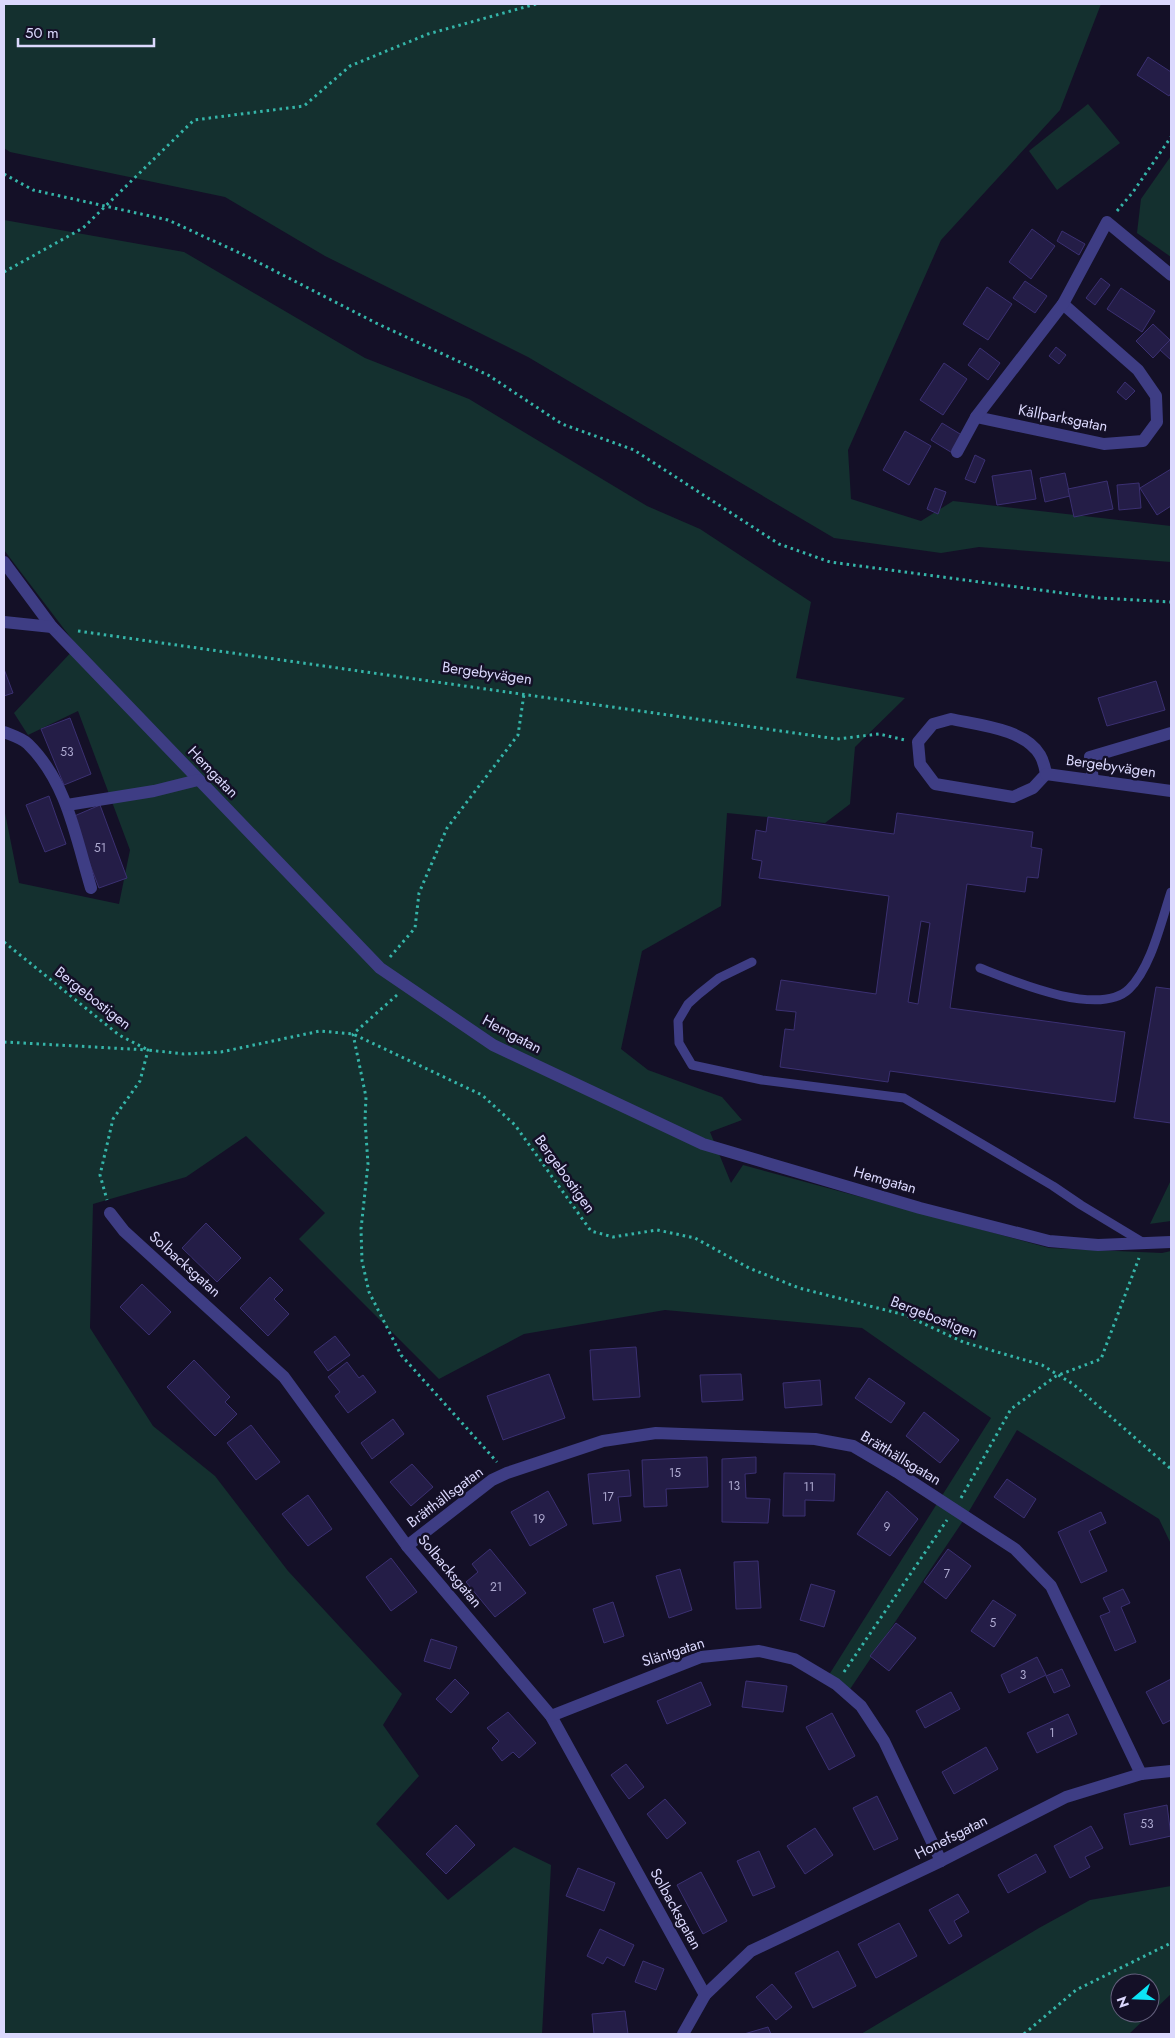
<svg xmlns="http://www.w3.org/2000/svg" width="1175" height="2038" font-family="Jost,sans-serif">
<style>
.green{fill:#14302f;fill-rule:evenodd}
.building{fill:#241d47;stroke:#3b3072;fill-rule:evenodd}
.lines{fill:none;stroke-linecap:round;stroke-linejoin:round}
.path{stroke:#35b5a9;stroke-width:3;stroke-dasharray:2.5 4;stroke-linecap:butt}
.service{stroke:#3e3d84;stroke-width:9}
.minor{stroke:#3e3d84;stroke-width:12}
.labels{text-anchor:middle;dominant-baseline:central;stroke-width:5;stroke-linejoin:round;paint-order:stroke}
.number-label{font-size:12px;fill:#ada9d0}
.street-label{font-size:15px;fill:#dbd8fd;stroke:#141027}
</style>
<rect width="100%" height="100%" fill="#141027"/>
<g class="green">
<path d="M4,4H1101L1060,110L941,240L848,450L851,499L921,521L953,501L1171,526V562L979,547L941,553L834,538L528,357L325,256L225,197L10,152L4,148Z"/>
<path d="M1088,104L1120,143L1057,190L1029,151Z"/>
<path d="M1171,156V257L1137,233L1141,199Z"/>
<path d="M4,220L184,252L365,358L469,399L647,506L700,529L811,602L796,678L905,698L855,747L850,804L825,823L727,813L721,906L642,951L621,1049L648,1070L722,1097L742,1120L710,1132L731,1183L743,1165L1049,1248L1162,1253L1171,1251V1544L1159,1519L1017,1430L965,1518L844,1698L827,1678L991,1418L862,1328L665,1310L524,1334L439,1379L299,1239L325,1213L246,1136L186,1177L93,1204L90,1328L153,1426L215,1476L288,1571L402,1694L383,1725L419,1776L376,1824L448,1900L514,1847L551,1865L542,2034H4V808L19,883L119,904L130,850L78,711L28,735L14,713L77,646L4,550Z"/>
<path d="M1171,1180V1221L1149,1224H1150Z"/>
<path d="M1171,1886V1994L1129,2034H861L1039,1928L1090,1900ZM1120,1983H1150V2013H1120Z"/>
</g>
<g class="building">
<path d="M1148,57L1171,72V93L1169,96L1137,75Z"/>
<path d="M1032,229L1055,246L1031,279L1009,262Z"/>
<path d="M1062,231L1085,244L1079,255L1057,241Z"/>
<path d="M1101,278L1110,285L1095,305L1086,298Z"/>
<path d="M1025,281L1047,296L1035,313L1013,298Z"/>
<path d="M987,287L1012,304L988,340L963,324Z"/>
<path d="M1121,288L1155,311L1142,332L1107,309Z"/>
<path d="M1153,324L1170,340L1153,358L1136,341Z"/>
<path d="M1171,339V360L1160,350Z"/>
<path d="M1056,347L1066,355L1059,364L1049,356Z"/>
<path d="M980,348L1000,363L988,380L968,365Z"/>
<path d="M944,363L967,379L943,415L920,400Z"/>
<path d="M1125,382L1135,391L1126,400L1117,392Z"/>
<path d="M942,423L965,437L954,454L931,440Z"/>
<path d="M905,431L931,446L909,485L883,470Z"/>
<path d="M975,455L985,460L975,483L965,479Z"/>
<path d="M1171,469V506L1157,515L1140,488Z"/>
<path d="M1031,470L1036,499L997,505L992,476Z"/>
<path d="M1065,473L1070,496L1045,502L1040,478Z"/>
<path d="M1107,481L1113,509L1074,517L1068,489Z"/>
<path d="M1139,483L1141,508L1119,510L1117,485Z"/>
<path d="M935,488L946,492L938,514L927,509Z"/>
<path d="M4,669L13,693L4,696Z"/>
<path d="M1156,681L1165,710L1107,726L1098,698Z"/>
<path d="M70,718L91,774L64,785L41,729Z"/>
<path d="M49,796L66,844L45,852L26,805Z"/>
<path d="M100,805L127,878L99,888L72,817Z"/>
<path d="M897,813L1033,832L1031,847L1042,849L1038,878L1027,877L1025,892L967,884L950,1008L1125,1032L1115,1102L890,1071L888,1082L780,1067L785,1029L794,1030L796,1012L776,1010L781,980L876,994L889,896L759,878L762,861L752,859L756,830L766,832L768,817L894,834ZM921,921L930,923L918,1004L908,1002Z"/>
<path d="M1156,987L1171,989V1123L1134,1118Z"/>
<path d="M206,1223L241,1258L217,1282L182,1248Z"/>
<path d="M270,1277L283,1290L274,1299L289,1314L268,1336L240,1308Z"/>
<path d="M142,1284L171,1312L149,1335L120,1307Z"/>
<path d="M335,1336L350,1355L328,1371L314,1352Z"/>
<path d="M636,1347L640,1397L593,1400L590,1350Z"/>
<path d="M194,1360L230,1397L225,1402L237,1414L215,1436L167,1387Z"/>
<path d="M347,1362L359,1378L363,1375L376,1392L348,1413L335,1396L340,1392L328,1377Z"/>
<path d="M549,1374L565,1418L503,1440L487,1396Z"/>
<path d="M741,1374L743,1400L702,1402L700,1375Z"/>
<path d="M869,1378L905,1403L891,1423L855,1398Z"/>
<path d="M820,1380L822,1405L785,1408L783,1383Z"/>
<path d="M924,1412L959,1440L940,1463L906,1436Z"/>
<path d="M393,1419L404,1434L372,1459L361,1443Z"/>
<path d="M251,1425L280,1462L256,1480L227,1443Z"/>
<path d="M707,1457L708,1487L666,1489L667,1506L644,1507L642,1460Z"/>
<path d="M756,1457V1473L745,1474L746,1498L770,1499L768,1523L722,1522V1459Z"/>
<path d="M412,1464L433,1487L411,1506L390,1482Z"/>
<path d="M629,1470L631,1496L618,1497L621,1521L593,1524L588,1474Z"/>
<path d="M784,1473L835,1474L834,1501L805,1500V1516H783Z"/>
<path d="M1007,1479L1036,1499L1024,1518L994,1497Z"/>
<path d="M548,1491L567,1525L530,1546L511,1512Z"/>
<path d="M887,1491L918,1519L890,1556L857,1534Z"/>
<path d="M308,1495L332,1529L308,1546L282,1514Z"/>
<path d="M1101,1512L1106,1523L1089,1531L1107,1571L1081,1583L1058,1532Z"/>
<path d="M490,1549L526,1593L495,1617L466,1582L478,1572L472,1564Z"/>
<path d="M948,1549L971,1566L946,1599L924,1582Z"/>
<path d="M391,1558L417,1592L391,1611L366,1577Z"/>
<path d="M758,1561L761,1608L736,1609L734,1562Z"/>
<path d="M680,1569L692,1610L669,1618L656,1576Z"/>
<path d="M811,1584L835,1591L824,1627L800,1620Z"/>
<path d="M1123,1589L1130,1603L1121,1607L1136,1642L1115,1651L1100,1616L1110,1612L1103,1598Z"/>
<path d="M993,1600L1016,1615L994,1647L971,1631Z"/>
<path d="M613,1602L624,1636L604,1643L593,1609Z"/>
<path d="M896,1623L916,1638L889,1671L870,1656Z"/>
<path d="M431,1639L457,1647L450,1669L424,1661Z"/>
<path d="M1037,1657L1046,1675L1009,1693L1001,1675Z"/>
<path d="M1062,1669L1070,1686L1054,1693L1046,1676Z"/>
<path d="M455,1679L469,1693L451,1713L436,1699Z"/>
<path d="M1171,1679V1720L1163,1724L1146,1692Z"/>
<path d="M746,1681L787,1686L783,1712L742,1707Z"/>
<path d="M701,1682L711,1705L667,1724L657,1701Z"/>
<path d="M951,1692L960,1709L925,1728L916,1711Z"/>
<path d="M508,1712L536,1743L519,1758L513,1752L502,1761L492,1748L499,1741L487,1728Z"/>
<path d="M832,1713L855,1756L829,1770L806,1727Z"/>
<path d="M1068,1714L1077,1734L1037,1753L1027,1733Z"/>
<path d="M986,1747L998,1769L954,1794L942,1772Z"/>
<path d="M626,1764L644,1787L629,1799L611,1775Z"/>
<path d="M877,1796L898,1839L874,1850L853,1808Z"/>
<path d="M665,1799L686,1823L667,1839L647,1814Z"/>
<path d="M1167,1805L1171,1836L1130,1845L1124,1814Z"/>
<path d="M456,1825L475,1845L446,1874L426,1854Z"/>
<path d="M1091,1826L1103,1848L1085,1857L1090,1867L1070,1878L1054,1846Z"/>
<path d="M815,1828L833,1855L805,1874L787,1846Z"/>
<path d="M759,1851L775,1887L753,1896L737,1861Z"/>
<path d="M1036,1854L1046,1872L1008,1893L998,1875Z"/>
<path d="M578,1868L615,1883L604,1911L566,1896Z"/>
<path d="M701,1872L727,1921L703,1934L677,1885Z"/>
<path d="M958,1894L969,1912L954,1921L962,1936L949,1944L929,1910Z"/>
<path d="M899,1923L917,1956L876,1978L858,1944Z"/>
<path d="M600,1929L634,1945L624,1966L607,1957L603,1964L587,1956Z"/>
<path d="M838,1951L856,1986L813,2008L795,1973Z"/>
<path d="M643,1961L664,1969L656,1990L635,1982Z"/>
<path d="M772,1984L792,2007L776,2020L756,1997Z"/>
<path d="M625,2011L628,2034H594L592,2014Z"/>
<path d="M768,2027L771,2034H744Z"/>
</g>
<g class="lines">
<g class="path">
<path d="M4,174L33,190L168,220L242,254L376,323L488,375L562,424L634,450L779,544L830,562L1100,598L1171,602"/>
<path d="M1117,211L1133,192L1171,137"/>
<path d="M4,272L83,228L194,120L304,106L350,66L428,34L536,4"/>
<path d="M78,631L837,739L879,734L905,740"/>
<path d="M4,942L119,1035L148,1050L184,1054L221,1052L320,1031L353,1034L482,1095L515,1125L591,1231L613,1237L657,1230L695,1238L749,1268L799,1288L905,1315L963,1342L1042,1365L1073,1384L1171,1469"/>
<path d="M390,957L415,928L419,893L447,828L518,735L524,694"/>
<path d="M397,995L353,1034L366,1097L365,1120L368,1164L361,1229L362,1261L369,1292L401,1355L497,1462"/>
<path d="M4,1042L148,1050L140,1081L113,1119L100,1175L107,1200"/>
<path d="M961,1498L1011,1409L1056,1376L1101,1359L1139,1258"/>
<path d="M844,1672L947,1520"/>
<path d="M1024,2034L1076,1990L1171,1943"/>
</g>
<g class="service">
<path d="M752,962L719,978L699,994L688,1004L678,1021L679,1043L692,1065L762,1080L904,1098L1053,1186L1081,1205L1144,1243"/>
<path d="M980,968C1013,981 1099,1018 1129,989C1151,968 1161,922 1171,892"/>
</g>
<g class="minor">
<path d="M976,417L1104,444L1143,441L1157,422L1156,396L1138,370L1063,304"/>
<path d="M957,452L976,417L1063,304L1107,222L1171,275"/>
<path d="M4,562L52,627L380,968L493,1045L703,1144L920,1208L1049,1241L1098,1245L1171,1242"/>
<path d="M4,622L52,627"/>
<path d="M951,719C979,725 1025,729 1040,755C1043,760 1045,768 1046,774L1033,788L1013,797L935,784L920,764L918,742L933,724Z"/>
<path d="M4,732C11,735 22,738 28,744C67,782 76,838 91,888"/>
<path d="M1046,774L1171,791"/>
<path d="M1093,780L1090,757L1171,733"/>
<path d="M67,805L154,791L198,780"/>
<path d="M110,1213L124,1231L284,1377L407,1546L551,1716L705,1995"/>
<path d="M407,1546L492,1480L507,1473L603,1441L656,1433L815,1439L853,1446L897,1472L1015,1549L1051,1586L1141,1774"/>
<path d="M551,1716L701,1657L759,1651L794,1659L836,1684L861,1706L884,1741L941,1861"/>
<path d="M683,2034L705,1995L751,1951L941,1861L1066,1797L1141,1774L1171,1771"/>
</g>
</g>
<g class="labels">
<g class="number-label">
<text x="67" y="752">53</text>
<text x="100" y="848">51</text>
<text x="675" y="1473">15</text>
<text x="734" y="1486">13</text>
<text x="809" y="1487">11</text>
<text x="608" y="1497">17</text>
<text x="539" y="1519">19</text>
<text x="887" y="1527">9</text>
<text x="947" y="1574">7</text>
<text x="496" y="1587">21</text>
<text x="993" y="1623">5</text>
<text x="1023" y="1675">3</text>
<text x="1052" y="1733">1</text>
<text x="1147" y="1824">53</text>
</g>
<g class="street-label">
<text transform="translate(1063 418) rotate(11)">Källparksgatan</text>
<text transform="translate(487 673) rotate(8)">Bergebyvägen</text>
<text transform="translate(1111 766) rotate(8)">Bergebyvägen</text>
<text transform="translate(213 772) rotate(46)">Hemgatan</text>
<text transform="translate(93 998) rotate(38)">Bergebostigen</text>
<text transform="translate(512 1034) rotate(28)">Hemgatan</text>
<text transform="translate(565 1174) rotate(54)">Bergebostigen</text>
<text transform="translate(885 1180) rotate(16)">Hemgatan</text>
<text transform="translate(185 1264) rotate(42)">Solbacksgatan</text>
<text transform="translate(934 1317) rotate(21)">Bergebostigen</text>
<text transform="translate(901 1458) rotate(31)">Brätthällsgatan</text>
<text transform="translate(445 1497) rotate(-37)">Brätthällsgatan</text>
<text transform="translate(450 1571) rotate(50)">Solbacksgatan</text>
<text transform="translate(673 1652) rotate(-18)">Släntgatan</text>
<text transform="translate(951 1837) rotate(-27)">Honefsgatan</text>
<text transform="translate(676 1909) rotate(61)">Solbacksgatan</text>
</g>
</g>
<rect width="1175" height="2038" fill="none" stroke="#dbd8fd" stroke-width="10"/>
<g transform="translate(1135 1998) rotate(251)"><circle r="24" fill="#141027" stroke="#64607d"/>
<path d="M0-4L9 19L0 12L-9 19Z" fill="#0ce5f6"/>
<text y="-8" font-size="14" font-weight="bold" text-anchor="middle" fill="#dbd8fd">N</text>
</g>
<path d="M18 38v8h136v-8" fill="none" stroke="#dbd8fd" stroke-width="2.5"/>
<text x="25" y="38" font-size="15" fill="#dbd8fd" stroke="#141027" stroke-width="4" paint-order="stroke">50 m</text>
</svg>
